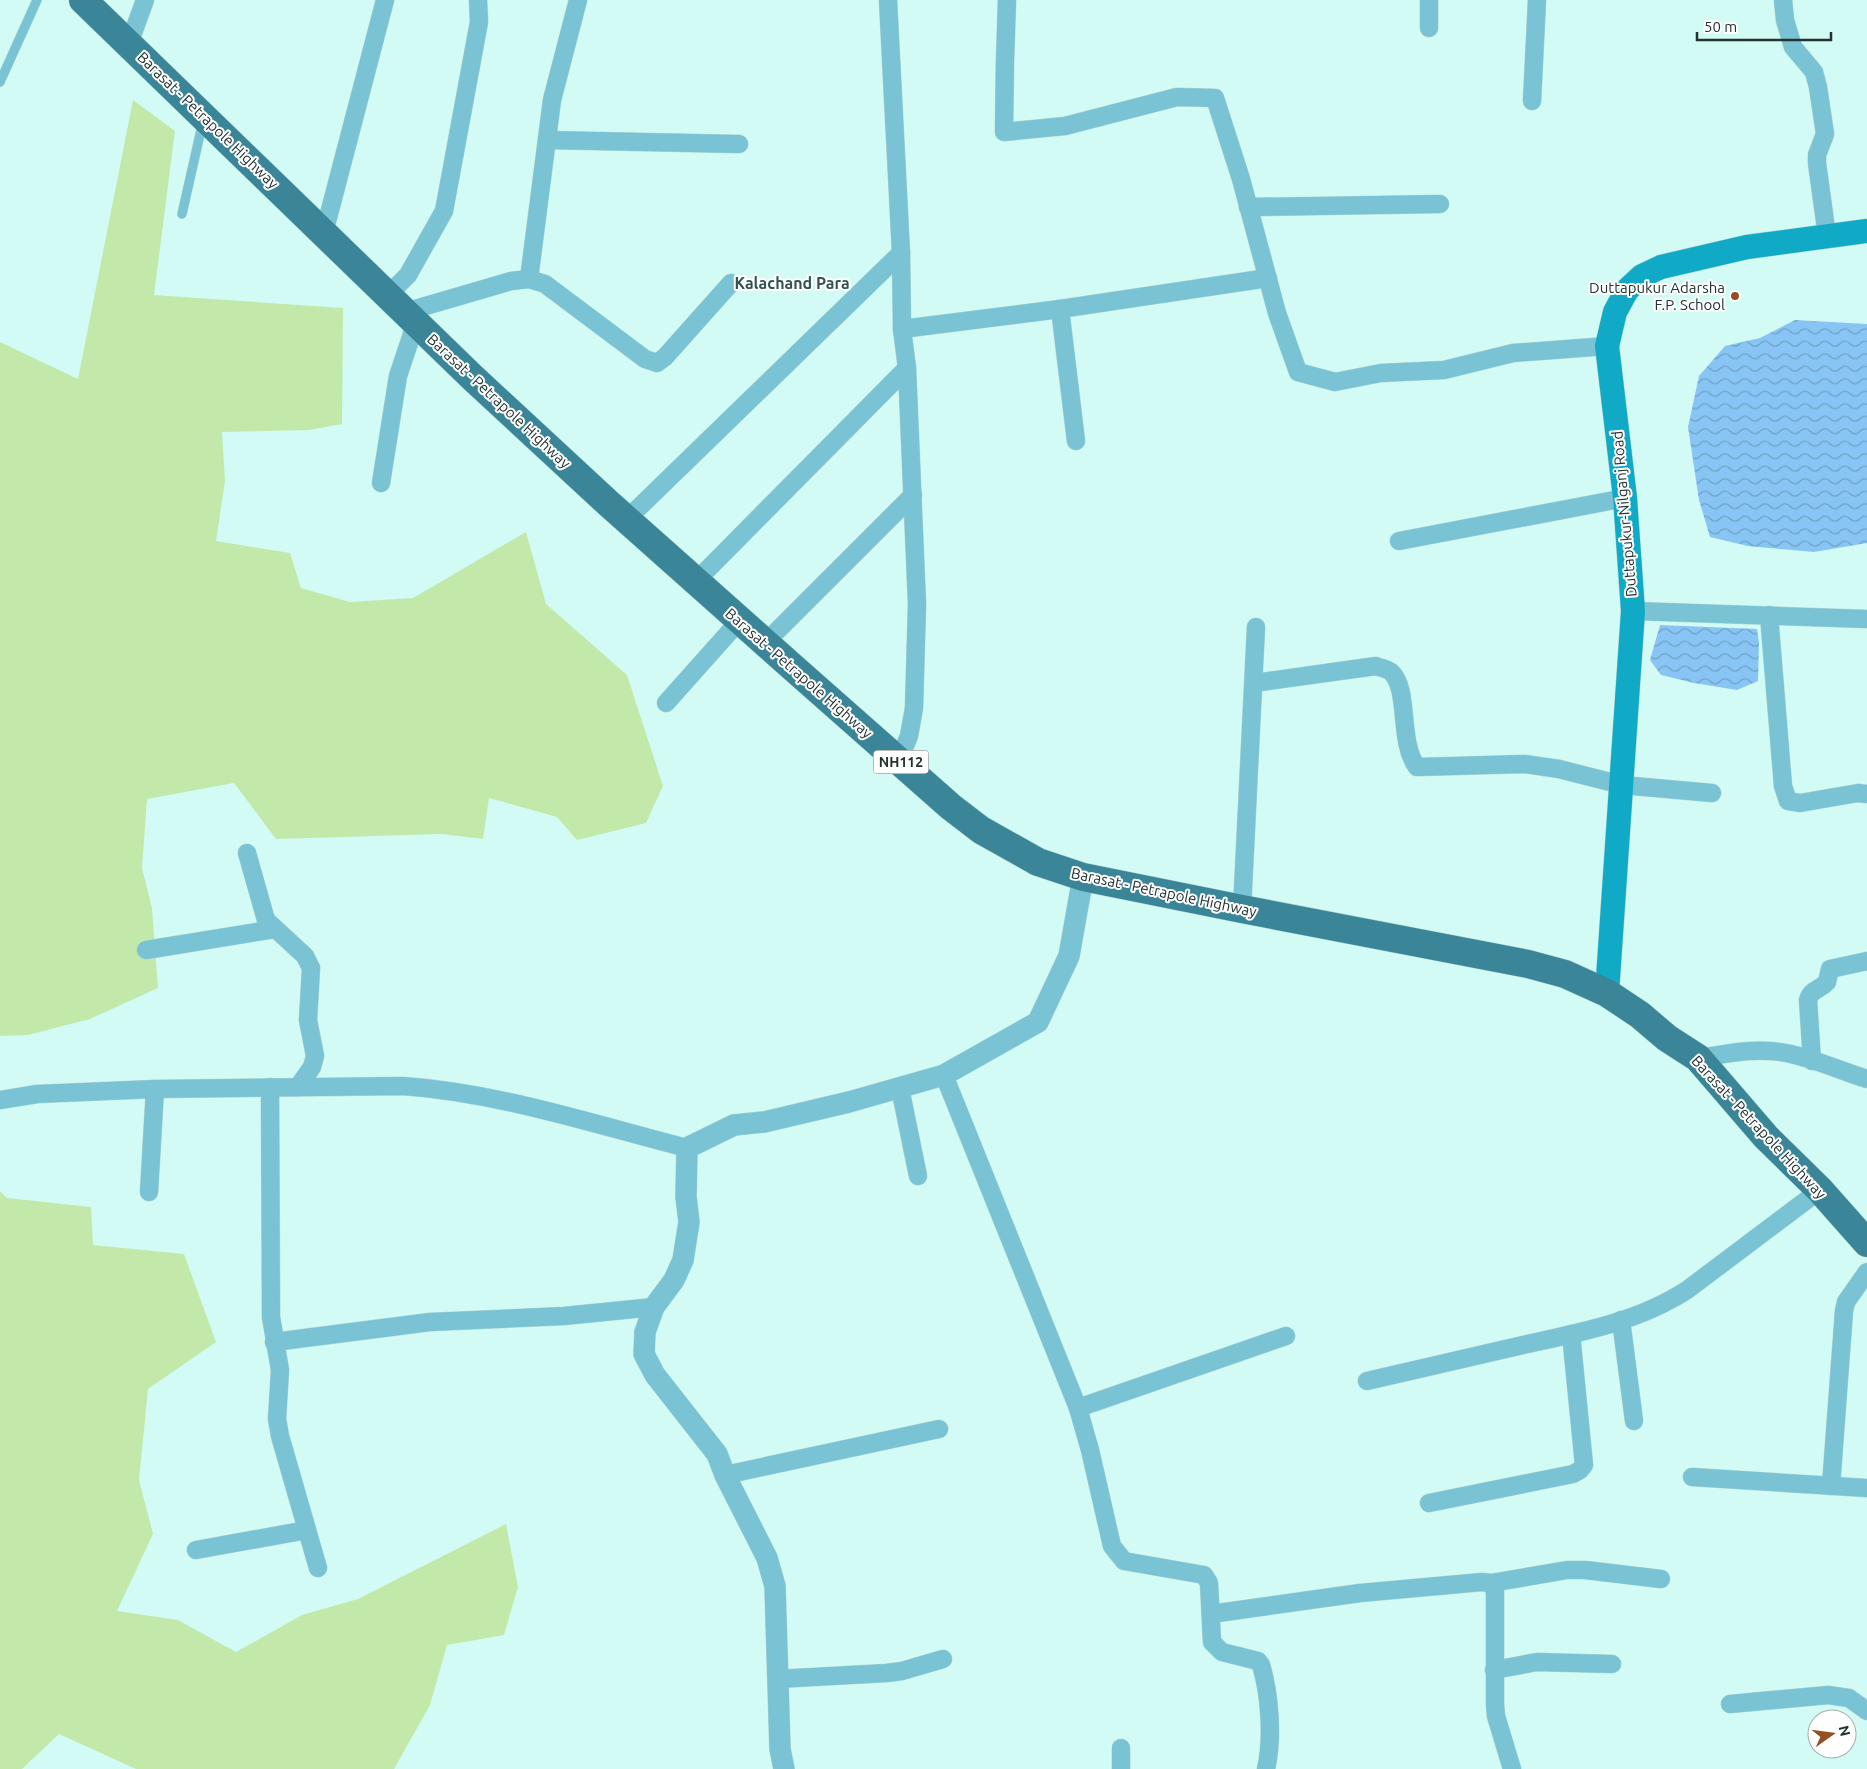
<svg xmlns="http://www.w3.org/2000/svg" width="1867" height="1769" font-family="Ubuntu,sans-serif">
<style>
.grass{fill:#c2e9aa}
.water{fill:url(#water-waves)}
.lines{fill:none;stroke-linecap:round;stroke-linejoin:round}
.service-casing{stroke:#b3d7d3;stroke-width:10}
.minor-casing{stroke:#b3d7d3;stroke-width:19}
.tertiary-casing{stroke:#b3d7d3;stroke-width:22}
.secondary-casing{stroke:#b3d7d3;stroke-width:25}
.trunk-casing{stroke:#b3d7d3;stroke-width:29}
.service{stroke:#79c3d5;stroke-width:9}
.minor{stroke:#79c3d5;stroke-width:18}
.tertiary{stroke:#79c3d5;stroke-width:21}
.secondary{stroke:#10aac7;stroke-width:24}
.trunk{stroke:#3a8698;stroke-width:28}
.poi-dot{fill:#945022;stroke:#fefefe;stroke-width:2}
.labels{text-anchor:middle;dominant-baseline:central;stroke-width:4;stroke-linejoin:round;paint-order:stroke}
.shield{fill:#fefefe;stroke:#65706e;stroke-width:1}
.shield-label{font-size:14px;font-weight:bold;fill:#233331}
.street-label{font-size:15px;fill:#233331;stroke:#fefefe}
.poi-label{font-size:15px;fill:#233331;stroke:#fefefe;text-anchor:end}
.neighbourhood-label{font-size:16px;font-weight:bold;fill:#315451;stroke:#fefefe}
</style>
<defs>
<pattern id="water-waves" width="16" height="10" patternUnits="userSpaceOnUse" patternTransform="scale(1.25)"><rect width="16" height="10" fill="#89c5f4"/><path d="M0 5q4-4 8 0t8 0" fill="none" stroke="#70a1c6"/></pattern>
</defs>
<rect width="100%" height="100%" fill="#d3fbf6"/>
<g class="grass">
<path d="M133,100L175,131L154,295L343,308L342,424L309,430L222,432L225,481L216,541L290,553L301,588L350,602L413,598L526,532L546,604L627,675L663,786L646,823L577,840L557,817L489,798L483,839L442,834L276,839L234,783L147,799L142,868L152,908L158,988L90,1019L28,1035L0,1036V342L78,379Z"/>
<path d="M0,1191L7,1198L91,1207L93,1245L184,1254L216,1342L148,1389L139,1480L153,1534L117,1611L178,1620L236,1652L302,1615L358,1599L506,1524L518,1587L504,1635L447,1645L430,1705L394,1769H136L59,1734L22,1769H0Z"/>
</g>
<g class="water">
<path d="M1795,320L1867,324V543L1814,552L1748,546L1710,537L1699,500L1688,427L1699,376L1725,346L1760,338Z"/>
<path d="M1660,625L1757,629L1759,643L1758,681L1737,690L1694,683L1661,675L1650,660Z"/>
</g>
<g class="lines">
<defs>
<g id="service">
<path d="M0,82L37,0"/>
<path d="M182,214L203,121"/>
</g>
<g id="minor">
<path d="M888,0L901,253L902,329L907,368L917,604L914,708L909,736L899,760"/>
<path d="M1007,0L1005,61L1004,132L1065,126L1177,97L1215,98L1241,179L1277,313L1298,372L1335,382L1381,373L1444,370L1513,353L1607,346"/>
<path d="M1783,0L1785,20L1793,47L1814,72L1818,87L1825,134L1817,155V163L1827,236"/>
<path d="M1429,28V0"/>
<path d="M129,44L145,0"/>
<path d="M1532,101L1537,0"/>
<path d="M547,140L739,144"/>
<path d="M1248,207L1440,204"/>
<path d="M324,233L385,0"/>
<path d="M529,279L552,100L578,0"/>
<path d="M388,295L408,275L444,211L479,22L478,0"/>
<path d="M1060,309L1076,441"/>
<path d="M405,312L511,281L529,279L545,284L645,359L657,363L665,357L731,283"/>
<path d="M902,329L1060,309L1268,278"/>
<path d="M381,483L398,376L416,322"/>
<path d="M627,519L901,253"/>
<path d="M1399,541L1625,498"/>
<path d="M696,581L907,368"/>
<path d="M1633,611L1867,619"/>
<path d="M1769,615L1783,786L1788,801L1800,803L1858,793L1867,794"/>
<path d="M765,643L913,495"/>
<path d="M1254,683L1376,666C1381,668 1387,669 1391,672C1410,689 1398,742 1417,767L1524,764L1559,769L1622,785L1712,793"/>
<path d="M666,703L740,620"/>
<path d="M247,853L266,920L305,956L311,968L308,1020L315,1056L312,1067L298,1087"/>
<path d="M1242,909L1256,627"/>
<path d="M146,950L275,929"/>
<path d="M1698,1058C1727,1054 1756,1047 1786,1053C1813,1058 1841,1071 1867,1079"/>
<path d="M1812,1061L1808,1000C1811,989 1820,990 1827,982L1830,969L1867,961"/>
<path d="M944,1075L1078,1408L1090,1450L1112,1546L1124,1561L1204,1575L1209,1583L1212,1642L1222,1652L1258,1661L1261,1665C1270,1695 1273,1739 1266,1769"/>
<path d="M270,1087L271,1317L280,1370L277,1419L280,1436L318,1568"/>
<path d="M900,1088L918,1176"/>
<path d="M0,1100L37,1094L155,1089L403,1086C500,1093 593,1124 687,1148"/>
<path d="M149,1192L155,1089"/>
<path d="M1621,1320L1634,1421"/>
<path d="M274,1342L430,1322L564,1316L654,1307"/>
<path d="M1367,1381C1419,1369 1471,1357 1523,1345C1578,1333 1638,1322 1687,1290L1820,1190"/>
<path d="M1078,1408L1286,1336"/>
<path d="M725,1475L939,1429"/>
<path d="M1692,1477L1867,1488"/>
<path d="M1831,1486L1844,1311L1846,1302L1867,1272"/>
<path d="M1429,1503L1573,1474L1580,1470L1584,1465L1571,1334"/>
<path d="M196,1550L307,1530"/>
<path d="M1491,1583L1567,1570H1585L1661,1579"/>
<path d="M1211,1614L1360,1593L1482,1582L1491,1583L1495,1591V1704L1496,1716L1512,1769"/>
<path d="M1494,1670L1537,1662L1612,1664"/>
<path d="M777,1679L887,1673L902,1671L943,1659"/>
<path d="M1730,1704L1828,1695L1849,1698L1867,1711"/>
<path d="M1121,1748V1769"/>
</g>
<path id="tertiary" d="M784,1769L780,1749L775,1586L767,1558L725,1475L717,1454L655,1375L644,1354L645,1332L654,1307L674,1280L683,1260L689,1222L686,1197L687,1148L734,1125L764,1122L849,1102L944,1075L1038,1022L1069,956L1083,877"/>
<path id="secondary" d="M1607,993L1633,611L1625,498L1607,346L1615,312L1627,290L1642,276L1661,267L1747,247L1867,231"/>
<path id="trunk" d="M83,0L473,378L608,503L798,672L951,807L981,830L1038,862L1083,877L1242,909L1528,964L1565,974L1607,993L1640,1015L1667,1038L1698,1058L1766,1137L1820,1190L1867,1243"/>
</defs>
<use href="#service" class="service-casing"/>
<use href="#minor" class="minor-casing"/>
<use href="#tertiary" class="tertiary-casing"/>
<use href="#secondary" class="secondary-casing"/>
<use href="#trunk" class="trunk-casing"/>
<use href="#service" class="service"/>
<use href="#minor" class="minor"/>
<use href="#tertiary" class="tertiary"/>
<use href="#secondary" class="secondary"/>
<use href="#trunk" class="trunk"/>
</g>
<circle class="poi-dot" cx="1735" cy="296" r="5"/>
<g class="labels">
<rect class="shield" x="873.5" y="750.5" width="55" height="23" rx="4"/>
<g class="shield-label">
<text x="901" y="762">NH112</text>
</g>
<g class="street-label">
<text transform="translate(208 120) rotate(44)">Barasat - Petrapole Highway</text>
<text transform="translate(499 401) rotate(43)">Barasat - Petrapole Highway</text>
<text transform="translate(1624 514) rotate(-95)">Duttapukur-Nilganj Road</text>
<text transform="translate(799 673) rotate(41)">Barasat - Petrapole Highway</text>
<text transform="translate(1164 892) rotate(12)">Barasat - Petrapole Highway</text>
<text transform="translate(1759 1127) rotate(47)">Barasat - Petrapole Highway</text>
</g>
<g class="poi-label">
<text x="1725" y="287">Duttapukur Adarsha<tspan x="1725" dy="17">F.P. School</tspan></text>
</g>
<g class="neighbourhood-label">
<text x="792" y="283">Kalachand Para</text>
</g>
</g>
<g transform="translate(1832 1734) rotate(76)"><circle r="24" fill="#fefefe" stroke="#a6adac"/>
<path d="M0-4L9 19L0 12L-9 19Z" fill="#945022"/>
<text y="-8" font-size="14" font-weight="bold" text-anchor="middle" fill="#233331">N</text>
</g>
<path d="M1697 32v8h134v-8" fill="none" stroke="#233331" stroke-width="2.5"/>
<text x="1704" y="32" font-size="15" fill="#233331" stroke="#fefefe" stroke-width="4" paint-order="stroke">50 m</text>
</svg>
